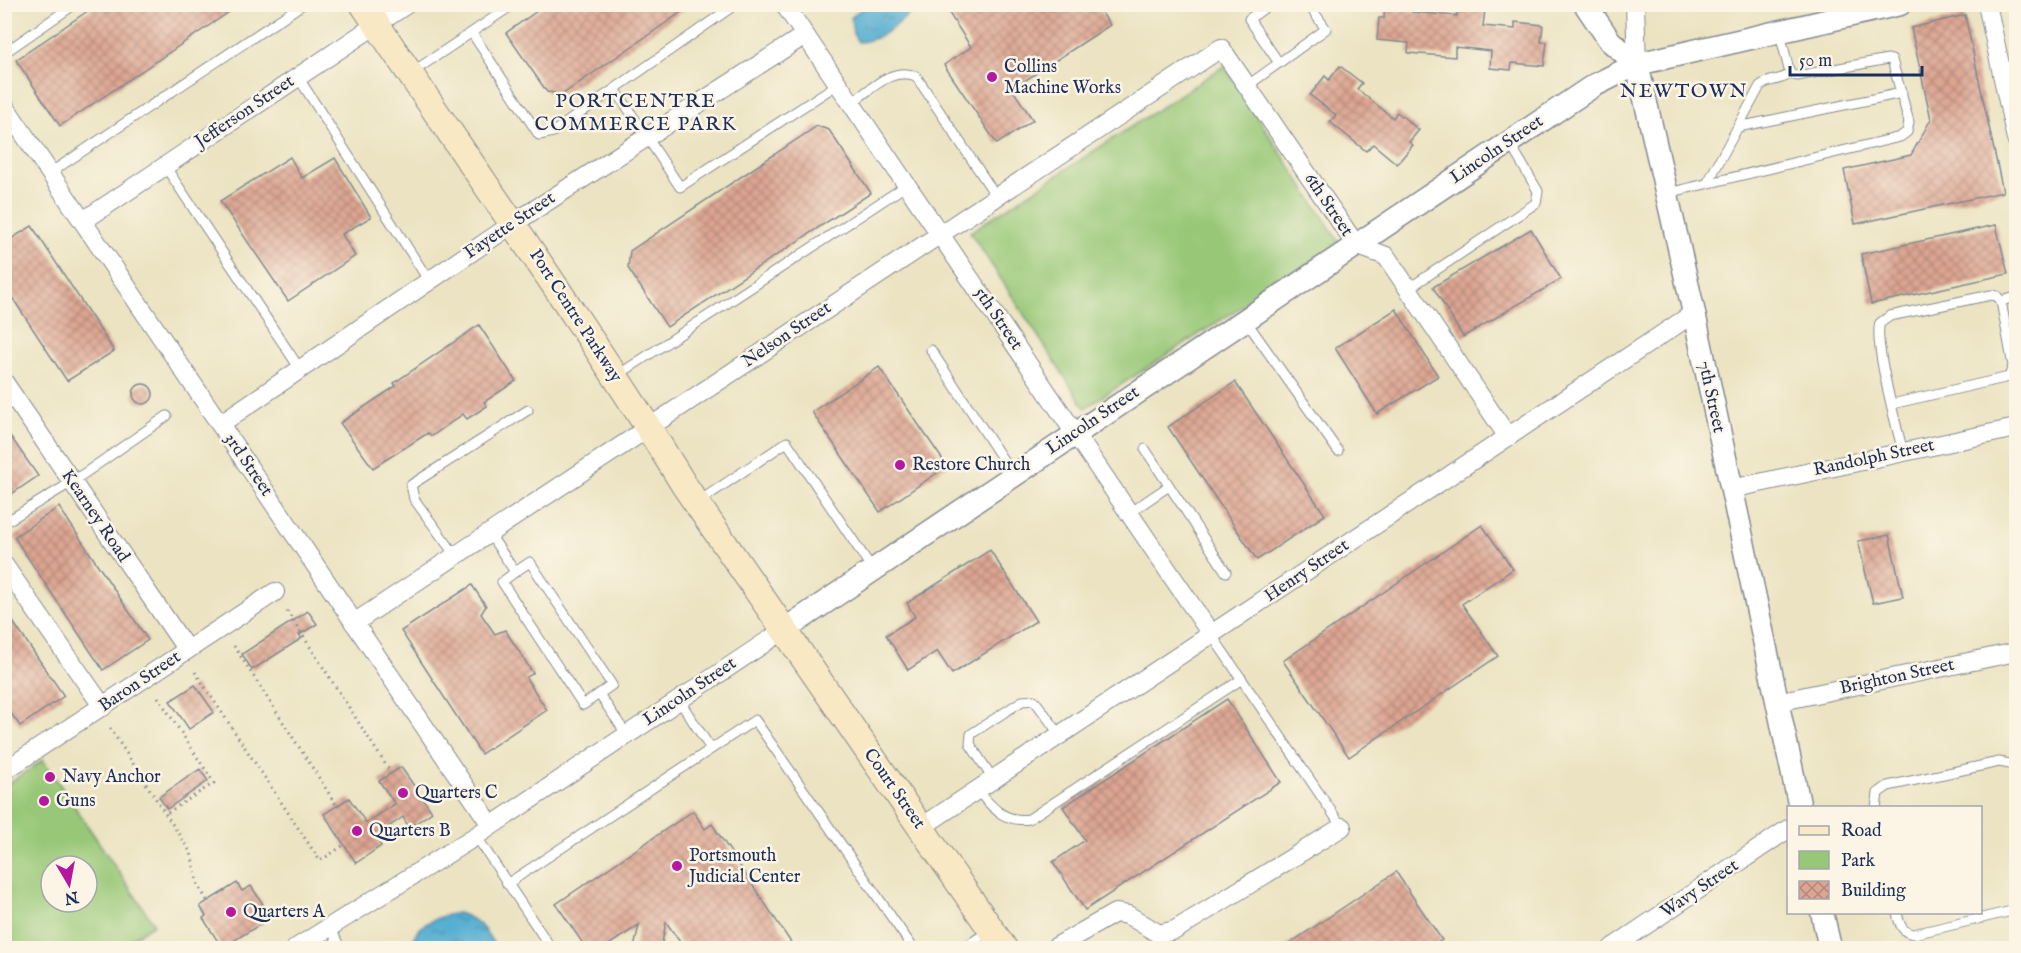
<svg xmlns="http://www.w3.org/2000/svg" width="2021" height="953" font-family="'IM FELL English',serif">
<style>
.green{fill:#98c877;stroke:#5a7c6a;stroke-width:1.5;fill-rule:evenodd}
.water{fill:url(#water-ripples);stroke:#376e98;stroke-width:1.5}
.building{fill:url(#building-cross-hatch)}
.lines{fill:none;stroke-linecap:round;stroke-linejoin:round}
.service-casing{stroke:#838990;stroke-width:11}
.minor-casing{stroke:#838990;stroke-width:20}
.tertiary-casing{stroke:#838990;stroke-width:25}
.secondary-casing{stroke:#838990;stroke-width:28}
.path{stroke:#838990;stroke-width:3;stroke-dasharray:1.5 4.5;stroke-linecap:butt}
.service{stroke:#fff;stroke-width:9}
.minor{stroke:#fff;stroke-width:18}
.tertiary{stroke:#fff;stroke-width:22}
.secondary{stroke:#f8e8c3;stroke-width:26}
.poi-dot{fill:#b5179e;stroke:#fcf5e5;stroke-width:2}
.labels{text-anchor:middle;dominant-baseline:central;stroke-width:5;stroke-linejoin:round;paint-order:stroke}
.poi-label{font-size:18px;fill:#1b2f5e;stroke:#fcf5e5;text-anchor:start}
.street-label{font-size:18px;fill:#1b2f5e;stroke:#fcf5e5}
.neighbourhood-label{font-size:20px;letter-spacing:1.5px;fill:#1b2f5e;stroke:#fcf5e5}
</style>
<defs>
<pattern id="water-ripples" width="26" height="14" patternUnits="userSpaceOnUse" patternTransform="scale(1.5)"><rect width="26" height="14" fill="#53add1"/><path d="M2 4q2-2 4 0t4 0M15 11q2-2 4 0t4 0" fill="none" stroke="#448dad"/></pattern>
<pattern id="building-cross-hatch" width="8" height="8" patternUnits="userSpaceOnUse" patternTransform="scale(1.5)"><rect width="8" height="8" fill="#dda591"/><path d="M0 0l8 8M0 8l8-8" fill="none" stroke="#b2877a"/></pattern>
</defs>
<rect width="100%" height="100%" fill="#fcf5e5"/>
<filter id="ink" filterUnits="userSpaceOnUse"><feTurbulence type="fractalNoise" baseFrequency=".0167" numOctaves="2"/><feDisplacementMap in="SourceGraphic" scale="12" xChannelSelector="R" yChannelSelector="G"/><feConvolveMatrix kernelMatrix="1 2 1 2 8 2 1 2 1" color-interpolation-filters="sRGB"/></filter>
<filter id="wash" filterUnits="userSpaceOnUse"><feTurbulence type="fractalNoise" baseFrequency=".008" numOctaves="4" result="noise"/><feDisplacementMap in="SourceGraphic" scale="24" xChannelSelector="R" yChannelSelector="G"/><feGaussianBlur stdDeviation="1.35" result="paint"/><feColorMatrix in="noise" values="0 0 0 0 0 0 0 0 0 0 0 0 0 0 0 0 0 1.4 0 .05"/><feComposite in="paint" operator="in"/></filter>
<g filter="url(#wash)">
<rect width="100%" height="100%" fill="#ebe3c1"/>
<g class="green">
<path d="M1224,66L1340,243L1085,408L970,232Z"/>
<path d="M43,760L154,924L117,948H5V786ZM51,866H87V902H51Z"/>
</g>
<g class="water">
<path d="M871,5H908L909,14C895,27 877,42 858,42L853,34L851,18L858,11Z"/>
<path d="M458,913C479,920 485,929 496,948H411C413,925 437,916 458,913Z"/>
</g>
<g id="blocks">
<g class="building">
<path d="M98,4H241L60,126L16,60Z"/>
<path d="M547,4H693L563,94L547,92L506,33Z"/>
<path d="M943,4H1096L1110,25L1012,89L1033,120L997,144L944,65L971,47Z"/>
<path d="M1385,4H1413L1412,12L1457,16L1458,7L1485,10L1483,26L1515,29V22L1543,25L1541,42H1547L1544,66L1512,63L1511,70L1490,68L1491,51L1455,47V57L1408,53L1409,43L1377,40L1379,18H1384Z"/>
<path d="M1965,15L2003,192L1855,224L1844,170L1911,155L1931,119L1911,28Z"/>
<path d="M1340,66L1362,83L1357,89L1393,118L1397,112L1419,130L1409,142L1413,145L1397,164L1373,144L1366,151L1330,122L1336,115L1310,95L1325,76L1329,80Z"/>
<path d="M817,126L829,130L871,193L667,327L628,268L630,251Z"/>
<path d="M290,157L302,178L335,158L371,217L342,234L355,256L288,301L220,201Z"/>
<path d="M1996,225L2008,274L1871,304L1861,254Z"/>
<path d="M32,226L114,351L67,381L4,285V243Z"/>
<path d="M1531,229L1561,279L1463,337L1433,287Z"/>
<path d="M1396,309L1438,376L1377,414L1335,348Z"/>
<path d="M479,325L516,381L484,402L487,406L467,419L463,414L432,436L428,433L373,468L340,423L396,386L394,383Z"/>
<path d="M879,367L947,466L880,512L812,412Z"/>
<path d="M1235,382L1325,515L1257,560L1168,427Z"/>
<circle cx="143" cy="394" r="10"/>
<path d="M4,427L38,476L4,499Z"/>
<path d="M59,507L148,640L103,670L14,537Z"/>
<path d="M1482,525L1513,569L1462,604L1498,656L1349,757L1283,661Z"/>
<path d="M1889,535L1903,597L1873,603L1858,541Z"/>
<path d="M990,550L1036,621L952,674L937,651L908,670L886,635L915,617L907,603Z"/>
<path d="M472,585L486,606L481,614L495,634L505,630L533,673L526,678L547,710L481,754L401,631Z"/>
<path d="M4,609L64,696L20,726L4,704Z"/>
<path d="M308,611L317,624L299,635L302,638L252,670L242,654Z"/>
<path d="M195,685L214,712L189,729L170,701Z"/>
<path d="M1227,699L1281,782L1085,910L1053,862L1085,840L1063,807Z"/>
<path d="M401,767L432,812L409,828L403,817L375,836L381,846L356,863L324,814L349,798L366,823L395,804L379,781Z"/>
<path d="M200,769L208,781L167,809L159,797Z"/>
<path d="M693,811L705,829L712,824L792,944L785,948H684L666,922L661,948H634L639,925L604,948H586L556,904Z"/>
<path d="M1396,872L1442,940L1430,948H1283Z"/>
<path d="M237,883L242,891L251,886L263,904L255,909L264,922L222,948L203,918L206,916L200,906Z"/>
</g>
</g>
</g>
<g filter="url(#ink)">
<use href="#blocks" fill-opacity="0" stroke="#838990" stroke-width="1.5"/>
<g class="lines">
<defs>
<g id="service">
<path d="M1270,4L1249,19L1279,63"/>
<path d="M472,33L539,135L553,132L736,4"/>
<path d="M4,53L75,4"/>
<path d="M411,73L514,4"/>
<path d="M298,77L429,281"/>
<path d="M1247,86L1326,29L1308,4"/>
<path d="M615,89L680,187L838,84"/>
<path d="M851,103C871,90 891,66 916,76L996,196"/>
<path d="M1738,127L1902,93"/>
<path d="M165,166L300,369"/>
<path d="M50,173L303,4"/>
<path d="M1708,182L1760,86C1768,79 1781,81 1790,74"/>
<path d="M1668,193L1900,137L1907,132L1909,122L1892,60L1888,59L1797,76L1790,74L1780,33"/>
<path d="M1408,289L1536,203L1538,191L1509,142"/>
<path d="M2001,301L2016,297"/>
<path d="M1246,321L1338,451"/>
<path d="M931,350L1013,475"/>
<path d="M618,375L907,185"/>
<path d="M1892,404L2009,377L2013,366L2001,301L1997,296L1991,295L1890,316L1880,323C1873,341 1897,428 1903,452"/>
<path d="M1145,449L1226,572"/>
<path d="M698,502L787,442L873,570"/>
<path d="M1129,513L1169,486"/>
<path d="M4,523L72,482L167,416"/>
<path d="M489,533L515,572L530,562L612,685L599,694L627,735"/>
<path d="M455,555L414,499L411,485L528,410"/>
<path d="M515,572L502,582L583,705L599,694"/>
<path d="M1211,634L1342,827"/>
<path d="M679,700L711,749"/>
<path d="M993,779L970,744L971,734L1022,701L1034,700L1038,705L1060,735"/>
<path d="M977,790C992,807 1004,823 1029,819L1242,679"/>
<path d="M1876,808L1878,793L1888,786L1999,762L2010,764L2016,769"/>
<path d="M476,836L551,948"/>
<path d="M507,884L755,720L913,948"/>
<path d="M1897,912C1899,924 1902,933 1914,934L2016,910"/>
<path d="M330,926L340,948"/>
<path d="M963,948L991,930"/>
</g>
<g id="minor">
<path d="M784,4L1211,634"/>
<path d="M1635,4L1637,64"/>
<path d="M1987,4L2016,139"/>
<path d="M4,105L491,825"/>
<path d="M83,221L407,4"/>
<path d="M4,382L187,650"/>
<path d="M220,424L514,223L805,35"/>
<path d="M1731,489L2016,428"/>
<path d="M4,565L103,707"/>
<path d="M354,623L1221,48L1356,245L1386,256L1508,437"/>
<path d="M1777,702L2016,652"/>
<path d="M4,771L275,592"/>
<path d="M920,828L1694,313"/>
<path d="M296,948L476,836L784,630"/>
<path d="M1054,948L1115,913L1128,915L1159,934L1175,930L1342,827"/>
<path d="M1612,948L1788,829"/>
</g>
<g id="tertiary">
<path d="M1585,4L1610,41L1637,64L1694,313L1800,808"/>
<path d="M784,630L1593,86L1637,64L1900,4"/>
<path d="M1822,912L1830,948"/>
</g>
<path id="secondary" d="M363,4C470,165 583,320 684,485L1004,948"/>
</defs>
<use href="#service" class="service-casing"/>
<use href="#minor" class="minor-casing"/>
<use href="#tertiary" class="tertiary-casing"/>
<use href="#secondary" class="secondary-casing"/>
<g class="path">
<path d="M287,611L391,773"/>
<path d="M234,646L337,806"/>
<path d="M195,672L320,861L344,845"/>
<path d="M158,697L214,783L167,813"/>
<path d="M110,728L191,853L198,885L208,902"/>
</g>
<use href="#service" class="service"/>
<use href="#minor" class="minor"/>
<use href="#tertiary" class="tertiary"/>
<use href="#secondary" class="secondary"/>
</g>
</g>
<g class="poi-dot">
<circle cx="992" cy="77" r="6"/>
<circle cx="900" cy="465" r="6"/>
<circle cx="50" cy="777" r="6"/>
<circle cx="403" cy="793" r="6"/>
<circle cx="44" cy="801" r="6"/>
<circle cx="357" cy="831" r="6"/>
<circle cx="677" cy="866" r="6"/>
<circle cx="231" cy="912" r="6"/>
</g>
<g class="labels">
<g class="poi-label">
<text x="1004" y="67">Collins<tspan x="1004" dy="21">Machine Works</tspan></text>
<text x="912" y="465">Restore Church</text>
<text x="62" y="777">Navy Anchor</text>
<text x="415" y="793">Quarters C</text>
<text x="56" y="801">Guns</text>
<text x="369" y="831">Quarters B</text>
<text x="689" y="856">Portsmouth<tspan x="689" dy="21">Judicial Center</tspan></text>
<text x="243" y="912">Quarters A</text>
</g>
<g class="street-label">
<text transform="translate(245 112) rotate(-34)">Jefferson Street</text>
<text transform="translate(1497 150) rotate(-34)">Lincoln Street</text>
<text transform="translate(1328 205) rotate(56)">6th Street</text>
<text transform="translate(510 226) rotate(-34)">Fayette Street</text>
<text transform="translate(575 316) rotate(57)">Port Centre Parkway</text>
<text transform="translate(998 319) rotate(56)">5th Street</text>
<text transform="translate(787 335) rotate(-34)">Nelson Street</text>
<text transform="translate(1711 397) rotate(78)">7th Street</text>
<text transform="translate(1093 421) rotate(-34)">Lincoln Street</text>
<text transform="translate(1874 458) rotate(-12)">Randolph Street</text>
<text transform="translate(248 465) rotate(56)">3rd Street</text>
<text transform="translate(95 516) rotate(56)">Kearney Road</text>
<text transform="translate(1307 571) rotate(-34)">Henry Street</text>
<text transform="translate(1897 677) rotate(-12)">Brighton Street</text>
<text transform="translate(140 682) rotate(-34)">Baron Street</text>
<text transform="translate(690 692) rotate(-34)">Lincoln Street</text>
<text transform="translate(894 789) rotate(55)">Court Street</text>
<text transform="translate(1700 889) rotate(-34)">Wavy Street</text>
</g>
<g class="neighbourhood-label">
<text x="1684" y="91">NEWTOWN</text>
<text x="636" y="101">PORTCENTRE<tspan x="636" dy="23">COMMERCE PARK</tspan></text>
</g>
</g>
<rect width="2021" height="953" fill="none" stroke="#fcf5e5" stroke-width="24"/>
<rect x="1787" y="806" width="195" height="108" fill="#fcf5e5" stroke="#a2a6af" stroke-width="1.5"/>
<rect x="1799" y="826" width="30" height="9" fill="#f8e8c3" stroke="#a2a6af" stroke-width="1.5"/>
<text x="1841" y="836" font-size="18" fill="#1b2f5e">Road</text>
<rect x="1799" y="851" width="30" height="18" fill="#98c877" stroke="#a2a6af" stroke-width="1.5"/>
<text x="1841" y="866" font-size="18" fill="#1b2f5e">Park</text>
<rect x="1799" y="881" width="30" height="18" fill="url(#building-cross-hatch)" stroke="#a2a6af" stroke-width="1.5"/>
<text x="1841" y="896" font-size="18" fill="#1b2f5e">Building</text>
<g transform="translate(69 884) rotate(170)"><circle r="28" fill="#fcf5e5" stroke="#a2a6af" stroke-width="1.5"/>
<path d="M0-4.5L10 22L0 15L-10 22Z" fill="#b5179e"/>
<text y="-9" font-size="16" font-weight="bold" text-anchor="middle" fill="#1b2f5e">N</text>
</g>
<path d="M1790 66v9h132v-9" fill="none" stroke="#1b2f5e" stroke-width="3"/>
<text x="1799" y="66" font-size="18" fill="#1b2f5e" stroke="#fcf5e5" stroke-width="4.5" paint-order="stroke">50 m</text>
</svg>
